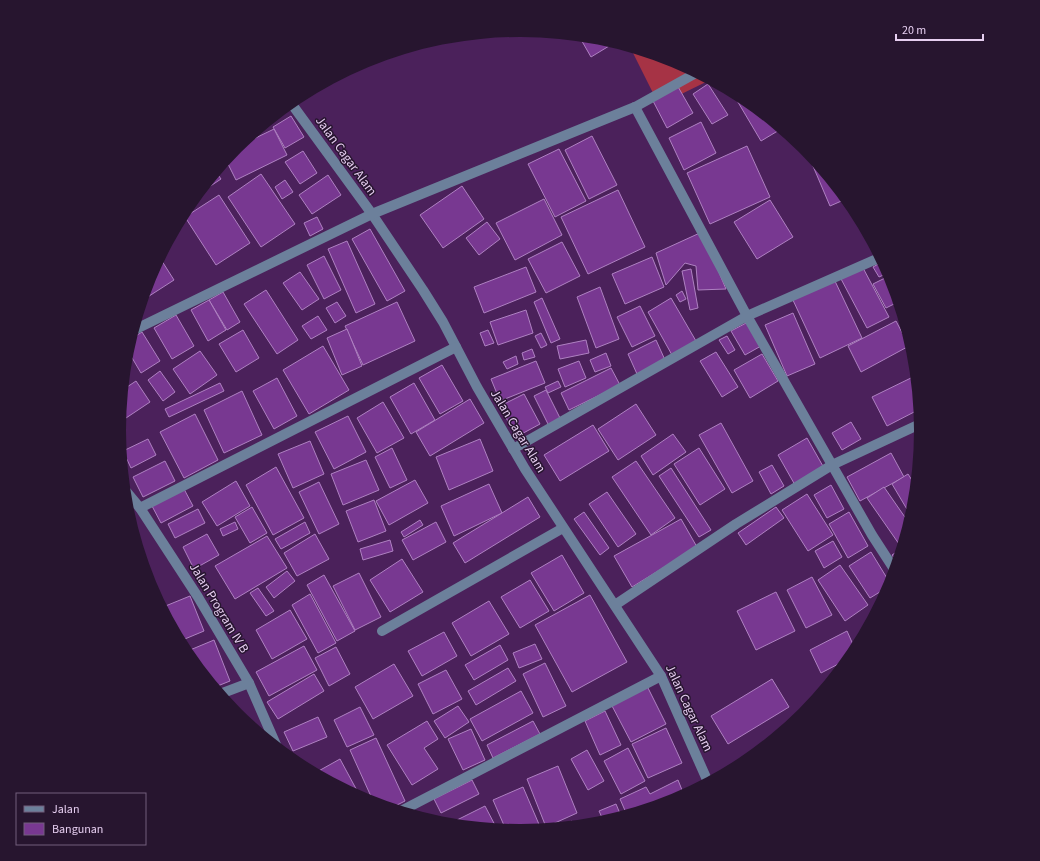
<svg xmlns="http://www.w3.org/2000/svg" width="1040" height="861" font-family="'Source Sans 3',sans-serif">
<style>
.forest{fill:#a63345}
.building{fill:#783891;stroke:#af81c2}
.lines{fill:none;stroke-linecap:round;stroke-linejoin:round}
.minor{stroke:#6c809b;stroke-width:10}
.labels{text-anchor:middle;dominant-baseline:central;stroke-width:3;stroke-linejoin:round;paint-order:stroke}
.street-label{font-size:13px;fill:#e6cef0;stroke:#27152f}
</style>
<rect width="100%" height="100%" fill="#4b215b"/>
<path class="forest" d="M630,47L673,61L710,80L659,105Z"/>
<g class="building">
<path d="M579,36L598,38L614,43L591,57Z"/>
<path d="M708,84L728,115L712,124L693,94Z"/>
<path d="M677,85L693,113L667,128L652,99Z"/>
<path d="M732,92L743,98L781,129L761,141Z"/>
<path d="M291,116L304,137L285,148L273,127Z"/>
<path d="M701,122L716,153L684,170L669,138Z"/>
<path d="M274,129L287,155L236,180L226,160L239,146Z"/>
<path d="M592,136L617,185L589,199L565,150Z"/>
<path d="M747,146L770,197L710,224L687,173Z"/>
<path d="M559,149L586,201L555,217L528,164Z"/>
<path d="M303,151L317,173L300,184L285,162Z"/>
<path d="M807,152L846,199L830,206Z"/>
<path d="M216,172L221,179L200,193V192Z"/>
<path d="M261,174L295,224L261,247L228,197Z"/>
<path d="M328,175L341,195L312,214L299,195Z"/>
<path d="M285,180L293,192L282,199L275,187Z"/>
<path d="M462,186L484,219L443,248L420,215Z"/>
<path d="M618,190L645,247L588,274L561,217Z"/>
<path d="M219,195L250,243L216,265L185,217Z"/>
<path d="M544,199L562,235L515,260L496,223Z"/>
<path d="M770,200L793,237L757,259L734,222Z"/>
<path d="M317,217L323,229L310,236L304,223Z"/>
<path d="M487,222L500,239L479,255L466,238Z"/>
<path d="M370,229L405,291L387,301L352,239Z"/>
<path d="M702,232L726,289L698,290L696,266L685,263L666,285L656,253Z"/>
<path d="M347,241L375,304L356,313L328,249Z"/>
<path d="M562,242L580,276L546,293L528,259Z"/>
<path d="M324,256L341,290L324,299L307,265Z"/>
<path d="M652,257L664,287L625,304L612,274Z"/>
<path d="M160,258L174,280L143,300L150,277Z"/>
<path d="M882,262L888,273L879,277L873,267Z"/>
<path d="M862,266L889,317L867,328L840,277Z"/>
<path d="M526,267L536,292L484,313L474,287Z"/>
<path d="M691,269L698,308L690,310L682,271Z"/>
<path d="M300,272L319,299L302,310L283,283Z"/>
<path d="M889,276L898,302L886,308L873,284Z"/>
<path d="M834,279L862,338L820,358L792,298Z"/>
<path d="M600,287L619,339L596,348L577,297Z"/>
<path d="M266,290L298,340L277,354L244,304Z"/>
<path d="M682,291L686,299L680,302L676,295Z"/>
<path d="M223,292L240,322L227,330L209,300Z"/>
<path d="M542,298L560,339L551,343L534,302Z"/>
<path d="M671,298L696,341L672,355L648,312Z"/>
<path d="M209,300L226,330L208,341L191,310Z"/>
<path d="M337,302L346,316L335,323L326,308Z"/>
<path d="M397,302L415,341L363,365L345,326Z"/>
<path d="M640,306L655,336L632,347L617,317Z"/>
<path d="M526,310L533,333L498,345L490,322Z"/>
<path d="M793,313L815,364L787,376L765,325Z"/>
<path d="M176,315L194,346L172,359L154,328Z"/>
<path d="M318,316L327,330L311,339L302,326Z"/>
<path d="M896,321L909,346L861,372L848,346Z"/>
<path d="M748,322L761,346L745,355L731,331Z"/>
<path d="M347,329L362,366L342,375L327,338Z"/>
<path d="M243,330L259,358L236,372L219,344Z"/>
<path d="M488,330L494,343L485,346L480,333Z"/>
<path d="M142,332L160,361L141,373L128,351L131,339Z"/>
<path d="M541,333L547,345L541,348L535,336Z"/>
<path d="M727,336L735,350L728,354L719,340Z"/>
<path d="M586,340L589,353L560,359L557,346Z"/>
<path d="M656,340L665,360L637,374L628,354Z"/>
<path d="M323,346L349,390L309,414L283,370Z"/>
<path d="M532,349L535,357L524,360L522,353Z"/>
<path d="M200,351L217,375L190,394L173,369Z"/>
<path d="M716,352L738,387L722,397L700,361Z"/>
<path d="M606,353L611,366L595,372L590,360Z"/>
<path d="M762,354L778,381L750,398L734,370Z"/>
<path d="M516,356L518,364L507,369L503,362Z"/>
<path d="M536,361L545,383L500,401L491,379Z"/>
<path d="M579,361L586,378L565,387L558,369Z"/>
<path d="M126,365L129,371L125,374Z"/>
<path d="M442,365L463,401L440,414L419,378Z"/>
<path d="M611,368L620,385L569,410L561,393Z"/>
<path d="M160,371L175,392L163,401L148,380Z"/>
<path d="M915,376L918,410L887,426L872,397Z"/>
<path d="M277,378L297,416L274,429L253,391Z"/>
<path d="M136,381L150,402L120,422L124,389Z"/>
<path d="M558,381L561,387L548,393L545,387Z"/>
<path d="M220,383L224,391L169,417L165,409Z"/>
<path d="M414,383L435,420L411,434L390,397Z"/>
<path d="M546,390L561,420L549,426L534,396Z"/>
<path d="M242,391L262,435L224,453L204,410Z"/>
<path d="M524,394L540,424L516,437L500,406Z"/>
<path d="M470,399L484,423L430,456L416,432Z"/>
<path d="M383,402L404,438L377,453L357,418Z"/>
<path d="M636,404L656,435L618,460L598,429Z"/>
<path d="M195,414L218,460L184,478L160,432Z"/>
<path d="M348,416L366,452L334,469L315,432Z"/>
<path d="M851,422L861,439L842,450L832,433Z"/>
<path d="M721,423L753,481L732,493L699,435Z"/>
<path d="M593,425L609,451L560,481L544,455Z"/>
<path d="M673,434L686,452L653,475L641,456Z"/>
<path d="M807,438L824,468L795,485L778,455Z"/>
<path d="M148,439L156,455L131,468L123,451Z"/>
<path d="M480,439L493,471L449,490L436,457Z"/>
<path d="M310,441L324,474L293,488L278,454Z"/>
<path d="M392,448L407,480L390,488L375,457Z"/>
<path d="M699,448L725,489L700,505L674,464Z"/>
<path d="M891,453L904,477L860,501L847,477Z"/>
<path d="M366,460L379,490L343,505L331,474Z"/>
<path d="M165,461L175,481L143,497L133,477Z"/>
<path d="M636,461L675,518L651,535L612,477Z"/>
<path d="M772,465L784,486L771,494L759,472Z"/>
<path d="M276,467L304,518L273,535L246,485Z"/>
<path d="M671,468L711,530L699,537L659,476Z"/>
<path d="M908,474L915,485L911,516L892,484Z"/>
<path d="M415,480L428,503L389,525L376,501Z"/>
<path d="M236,481L250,506L217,526L202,502Z"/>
<path d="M319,482L339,524L319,534L299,492Z"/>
<path d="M489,484L502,513L454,536L441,506Z"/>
<path d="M831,485L844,509L827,518L814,495Z"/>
<path d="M884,487L909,523L903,541L899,544L867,498Z"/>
<path d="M184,489L193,506L161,523L152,506Z"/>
<path d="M607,492L636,534L618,547L589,504Z"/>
<path d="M807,494L833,535L808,551L782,510Z"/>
<path d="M528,497L540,517L465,563L453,543Z"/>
<path d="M374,500L386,531L358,542L346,511Z"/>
<path d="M252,507L267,533L250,543L235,517Z"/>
<path d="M776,507L784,518L746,545L738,533Z"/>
<path d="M198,509L205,523L175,538L168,524Z"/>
<path d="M584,512L609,548L600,555L574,519Z"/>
<path d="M849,512L868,546L848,558L829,524Z"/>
<path d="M681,519L697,547L632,587L614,556Z"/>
<path d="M420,520L423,525L404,537L401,532Z"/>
<path d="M235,522L238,529L223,536L220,529Z"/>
<path d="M305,522L310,533L281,549L275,539Z"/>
<path d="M436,522L446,542L413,560L402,540Z"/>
<path d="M207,534L219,555L194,569L183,547Z"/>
<path d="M315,534L329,559L297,576L284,553Z"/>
<path d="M267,536L287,568L235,599L215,566Z"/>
<path d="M390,540L393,551L363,560L360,549Z"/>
<path d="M833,541L842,557L824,568L815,551Z"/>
<path d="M901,549L897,562L892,555Z"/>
<path d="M871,552L890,583L888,587L870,598L849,566Z"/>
<path d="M562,555L584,593L554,611L531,573Z"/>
<path d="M402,559L423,592L390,612L370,580Z"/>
<path d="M840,565L868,605L845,621L818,580Z"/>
<path d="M287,571L295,581L274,598L266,587Z"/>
<path d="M359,573L381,617L355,630L333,586Z"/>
<path d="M324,575L355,631L337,641L307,585Z"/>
<path d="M812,577L832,615L806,628L787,590Z"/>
<path d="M530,580L549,611L520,628L501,597Z"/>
<path d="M258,588L274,611L266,616L250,593Z"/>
<path d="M776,592L795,631L756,650L737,611Z"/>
<path d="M310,594L336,643L318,653L292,605Z"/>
<path d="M590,595L627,662L572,692L535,625Z"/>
<path d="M190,596L204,631L180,641L163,607Z"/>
<path d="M489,601L509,634L471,656L452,623Z"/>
<path d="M290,610L307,639L272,659L256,630Z"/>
<path d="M847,631L855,649L853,653L848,659L821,673L810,650Z"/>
<path d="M444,632L457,656L422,676L408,651Z"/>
<path d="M214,640L230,681L215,687L194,662L190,650Z"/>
<path d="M535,644L542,659L519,668L513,653Z"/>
<path d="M500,645L508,660L474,680L465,665Z"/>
<path d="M304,646L317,670L269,696L256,672Z"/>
<path d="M336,647L350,674L329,686L315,658Z"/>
<path d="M545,663L566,706L543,717L523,674Z"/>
<path d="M394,664L413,696L373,719L355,687Z"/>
<path d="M508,668L516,681L476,705L468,691Z"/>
<path d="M446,670L462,699L433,714L418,684Z"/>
<path d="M314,674L324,691L278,719L267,702Z"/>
<path d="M772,679L789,707L728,744L711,716Z"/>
<path d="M647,686L666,724L631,742L611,704Z"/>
<path d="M521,691L533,713L482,741L470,719Z"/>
<path d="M458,706L469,722L445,738L434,721Z"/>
<path d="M360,707L374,735L347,747L334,720Z"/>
<path d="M605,711L621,745L600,755L585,721Z"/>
<path d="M318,717L327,737L293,751L284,732Z"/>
<path d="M427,721L438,739L424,748L438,769L412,785L387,745Z"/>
<path d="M533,721L540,734L493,758L487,745Z"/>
<path d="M666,728L682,763L648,778L632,744Z"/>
<path d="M471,729L485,760L463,770L448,739Z"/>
<path d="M376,738L405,801L391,808L374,803L350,750Z"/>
<path d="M628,748L645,781L621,794L604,761Z"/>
<path d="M587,750L604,781L588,790L571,759Z"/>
<path d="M340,759L361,798L315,773Z"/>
<path d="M558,766L577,813L546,827L527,779Z"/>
<path d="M472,780L479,794L441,813L434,799Z"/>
<path d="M678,780L684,795L673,801L627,815L620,799L646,787L650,794Z"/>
<path d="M523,787L541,829L520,831L506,830L493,800Z"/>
<path d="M616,804L621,816L604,822L599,811Z"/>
<path d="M485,806L497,829L449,824Z"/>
<path d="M572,821L575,826L560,827Z"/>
</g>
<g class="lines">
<g class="minor">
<path d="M291,103L372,214L423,290L443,322L477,387L525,469L661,676L708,782"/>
<path d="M635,107L747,316L872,535L894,569"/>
<path d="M134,330L372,214L635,107L696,73"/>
<path d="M513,449L747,316L879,258"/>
<path d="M125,490L140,508L198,597L249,683L277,747"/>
<path d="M140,508L456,347"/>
<path d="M615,605L736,524L832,465L920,424"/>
<path d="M382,631L563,528"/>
<path d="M220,694L249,683"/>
<path d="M401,811L661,676"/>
</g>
</g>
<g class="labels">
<g class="street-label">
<text transform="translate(346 156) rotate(54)">Jalan Cagar Alam</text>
<text transform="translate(518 431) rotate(59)">Jalan Cagar Alam</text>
<text transform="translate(219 608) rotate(59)">Jalan Program IV B</text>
<text transform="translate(689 708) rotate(65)">Jalan Cagar Alam</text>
</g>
</g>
<path d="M0 0H1040V861H0ZM519 37H521A393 393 0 0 1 914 430V431A393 393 0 0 1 521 824H519A393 393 0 0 1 126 431V430A393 393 0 0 1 519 37Z" fill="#27152f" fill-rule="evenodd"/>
<rect x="16" y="793" width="130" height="52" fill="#27152f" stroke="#735f7c"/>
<rect x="24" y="806" width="20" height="6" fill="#6c809b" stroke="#735f7c"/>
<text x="52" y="813" font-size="12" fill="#e6cef0">Jalan</text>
<rect x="24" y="823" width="20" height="12" fill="#783891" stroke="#735f7c"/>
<text x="52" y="833" font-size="12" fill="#e6cef0">Bangunan</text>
<path d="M896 34v6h87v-6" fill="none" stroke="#e6cef0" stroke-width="2"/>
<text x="902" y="34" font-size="12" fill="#e6cef0" stroke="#27152f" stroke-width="3" paint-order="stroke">20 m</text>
</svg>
